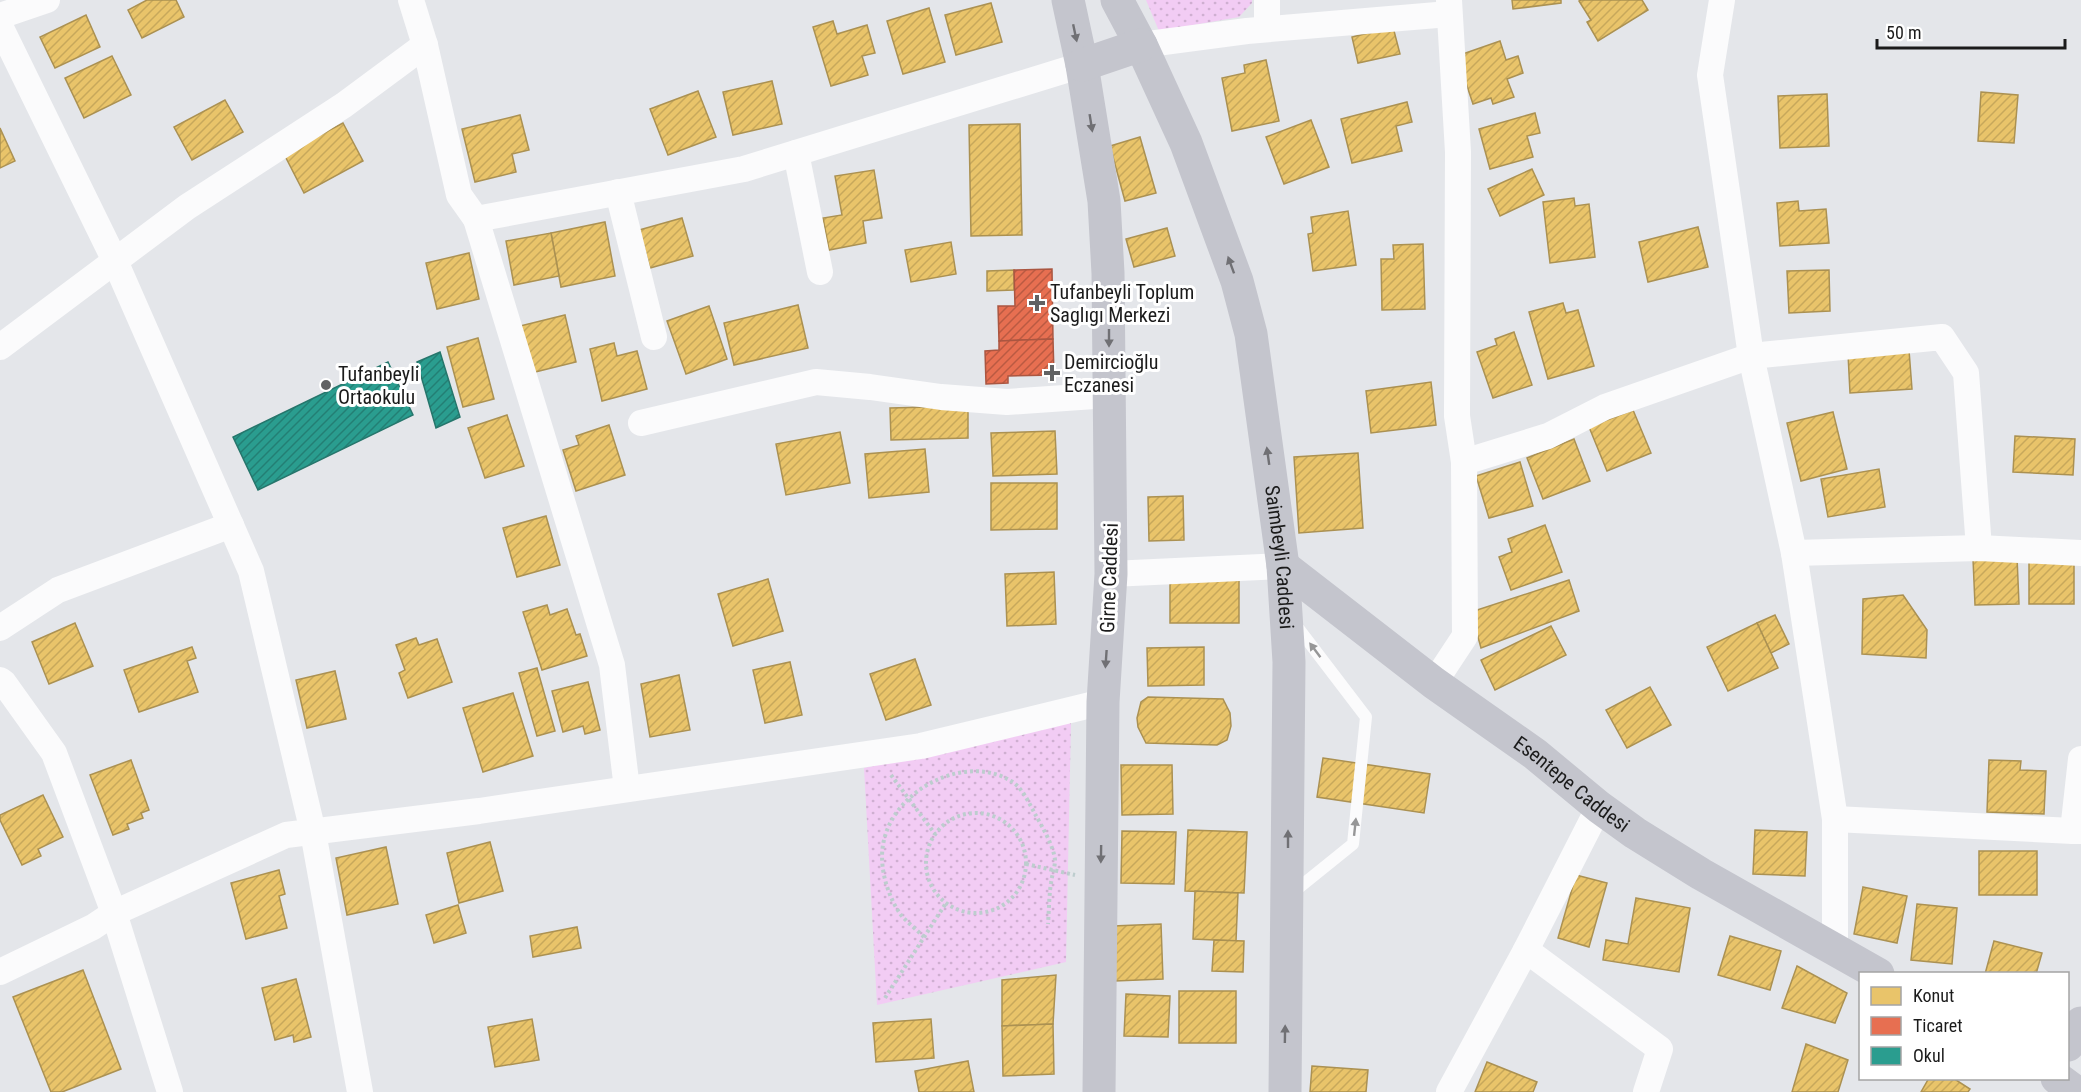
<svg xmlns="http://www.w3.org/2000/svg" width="2081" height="1092" font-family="'Roboto Condensed',sans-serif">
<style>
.park{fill:url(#park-dots)}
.homes{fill:url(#homes-hatch);stroke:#ab9152;stroke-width:1.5}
.shops{fill:url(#shops-hatch);stroke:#aa5641;stroke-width:1.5}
.schools{fill:url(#schools-hatch);stroke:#26766c;stroke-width:1.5}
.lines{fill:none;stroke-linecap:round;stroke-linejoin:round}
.path{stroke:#bdcdce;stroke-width:4;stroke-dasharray:3 3;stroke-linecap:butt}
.lane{stroke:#fbfbfc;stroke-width:12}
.street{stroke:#fbfbfc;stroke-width:26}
.secondary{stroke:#c4c5cd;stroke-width:33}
.oneway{fill:#707074}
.oneway2{fill:#969697}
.poi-dot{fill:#616263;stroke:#fff;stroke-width:2}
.labels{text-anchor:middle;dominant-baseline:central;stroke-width:6;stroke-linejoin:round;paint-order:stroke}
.poi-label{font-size:20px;fill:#1b1b1b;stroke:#fff;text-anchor:start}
.street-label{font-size:20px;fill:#1b1b1b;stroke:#fff}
</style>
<defs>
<pattern id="park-dots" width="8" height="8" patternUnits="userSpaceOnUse" patternTransform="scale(1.5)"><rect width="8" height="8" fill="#f2ccf4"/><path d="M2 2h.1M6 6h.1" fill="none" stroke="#cfafd1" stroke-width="1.8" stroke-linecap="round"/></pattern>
<pattern id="homes-hatch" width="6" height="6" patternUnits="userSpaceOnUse" patternTransform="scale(1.5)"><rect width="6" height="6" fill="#e9c46a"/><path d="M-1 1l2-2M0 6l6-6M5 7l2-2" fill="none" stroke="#c7a85b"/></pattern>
<pattern id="shops-hatch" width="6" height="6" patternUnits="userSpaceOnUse" patternTransform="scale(1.5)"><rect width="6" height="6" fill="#e76f51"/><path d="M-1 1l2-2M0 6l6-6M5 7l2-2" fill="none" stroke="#ba5a42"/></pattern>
<pattern id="schools-hatch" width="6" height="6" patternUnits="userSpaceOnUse" patternTransform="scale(1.5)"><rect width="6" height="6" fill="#2a9d8f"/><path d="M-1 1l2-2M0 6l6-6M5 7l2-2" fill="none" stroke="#237f74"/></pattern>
</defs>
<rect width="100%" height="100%" fill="#e4e6ea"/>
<g class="park">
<path d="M1146,0H1252V3L1239,17L1159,31Z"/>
<path d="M1071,722L1066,962L877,1005L864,768Z"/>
</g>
<g class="homes">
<path d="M147,0H176L184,17L142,38L128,10Z"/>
<path d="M1512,0H1561V3L1513,9Z"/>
<path d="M1581,0H1642L1648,10L1598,41L1587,22L1591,20L1579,1Z"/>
<path d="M991,3L1002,42L956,55L945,15Z"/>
<path d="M929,8L945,62L903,74L887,21Z"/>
<path d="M86,15L100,47L55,68L40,37Z"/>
<path d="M833,21L837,34L867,25L875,53L862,56L868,75L831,86L813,27Z"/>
<path d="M1393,27L1400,54L1358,63L1352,37Z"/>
<path d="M1500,41L1506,60L1518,56L1523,73L1507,79L1514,97L1493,104L1491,98L1473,104L1457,56Z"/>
<path d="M112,56L131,95L84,118L65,78Z"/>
<path d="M1266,60L1279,121L1232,131L1222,78L1245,73L1244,65Z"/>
<path d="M772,81L782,124L733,135L723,92Z"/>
<path d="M698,91L716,137L668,155L650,109Z"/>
<path d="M1981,92L2018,95L2014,143L1978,141Z"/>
<path d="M1827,94L1829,146L1780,148L1778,96Z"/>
<path d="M225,100L243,132L192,160L174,127Z"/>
<path d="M1407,102L1412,122L1396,126L1402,151L1352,163L1341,119Z"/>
<path d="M1535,113L1540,133L1527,136L1533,157L1490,169L1479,129Z"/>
<path d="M520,115L529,150L512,154L516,172L475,182L462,129Z"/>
<path d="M1311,120L1329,167L1284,184L1266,137Z"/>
<path d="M343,123L363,161L304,193L284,154Z"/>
<path d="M1020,124L1022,235L971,236L969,125Z"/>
<path d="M0,128L15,161L0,168Z"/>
<path d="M1140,137L1156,193L1125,201L1110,146Z"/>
<path d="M1532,169L1544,195L1500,216L1488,189Z"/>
<path d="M874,170L882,218L863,221L866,243L829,250L823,218L842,215L835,176Z"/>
<path d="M1574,198L1575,206L1589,204L1595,257L1550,263L1543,202Z"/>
<path d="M1798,201L1799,211L1826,209L1829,243L1780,246L1777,203Z"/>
<path d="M1348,211L1356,265L1313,271L1308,234L1313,233L1311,217Z"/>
<path d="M682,218L693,256L650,268L639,230Z"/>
<path d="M605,222L615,276L561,287L551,233Z"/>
<path d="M1698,227L1708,267L1648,282L1639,242Z"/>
<path d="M1167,228L1175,256L1134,267L1126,239Z"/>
<path d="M551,233L559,276L514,285L506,241Z"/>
<path d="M951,242L956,274L911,282L905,250Z"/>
<path d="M1423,244L1425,309L1382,310L1381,259H1394L1393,245Z"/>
<path d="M469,253L479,299L437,309L426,263Z"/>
<path d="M1014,270V290L987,291V271Z"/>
<path d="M1829,270L1830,311L1789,313L1787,271Z"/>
<path d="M1563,303L1566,313L1578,310L1594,366L1548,379L1529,312Z"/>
<path d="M798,305L808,348L734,365L724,323Z"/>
<path d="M709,306L727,359L686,374L667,321Z"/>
<path d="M565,315L576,362L531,373L520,326Z"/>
<path d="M1514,332L1532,385L1493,398L1477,352L1497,345L1495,339Z"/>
<path d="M478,338L494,399L463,407L447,347Z"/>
<path d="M614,343L617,356L637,351L647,389L602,401L590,349Z"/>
<path d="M1909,350L1912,389L1850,393L1848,354Z"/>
<path d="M1431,382L1436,425L1371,433L1366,391Z"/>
<path d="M968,406V438L891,440L890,408Z"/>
<path d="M1633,410L1651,453L1607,471L1589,427Z"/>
<path d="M1833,412L1847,469L1801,481L1787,423Z"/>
<path d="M507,415L524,466L485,478L468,428Z"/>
<path d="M609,425L625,475L576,491L563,450L579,445L576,436Z"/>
<path d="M1055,431L1057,474L993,476L991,433Z"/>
<path d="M840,432L850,483L786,495L776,444Z"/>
<path d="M2015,436L2075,439L2073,475L2013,472Z"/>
<path d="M1574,439L1590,481L1543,499L1527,458Z"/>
<path d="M925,449L929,492L869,498L865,454Z"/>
<path d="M1358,453L1363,528L1299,533L1294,457Z"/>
<path d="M1520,462L1533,506L1489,518L1476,476Z"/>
<path d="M1879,469L1885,507L1828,517L1821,479Z"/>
<path d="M991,483H1057V529L991,530Z"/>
<path d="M1183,496L1184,540L1149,541L1148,497Z"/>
<path d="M546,516L560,565L517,577L503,528Z"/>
<path d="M1545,525L1562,572L1511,590L1499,557L1512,552L1508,539Z"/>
<path d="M2017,557L2019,604L1975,605L1973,559Z"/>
<rect x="2029" y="562" width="45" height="42"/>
<path d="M1054,572L1056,624L1007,626L1005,574Z"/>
<path d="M768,579L783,631L733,646L718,594Z"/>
<rect x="1170" y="580" width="69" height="43"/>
<path d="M1569,580L1579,611L1481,648L1471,612Z"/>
<path d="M1903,595L1927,630L1926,658L1862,654L1863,599Z"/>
<path d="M547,605L550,615L567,609L576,635L580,634L587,656L542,670L523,612Z"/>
<path d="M1775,615L1789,644L1771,653L1757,623Z"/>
<path d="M75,623L93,666L49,684L32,642Z"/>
<path d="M1757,623L1778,668L1728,691L1707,647Z"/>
<path d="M1551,626L1566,655L1495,690L1481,660Z"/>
<path d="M416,638L419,645L437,639L452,682L408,698L399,673L405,670L396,645Z"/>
<path d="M192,647L196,658L187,661L198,692L139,712L124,670Z"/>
<path d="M1204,647V685L1148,686L1147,648Z"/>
<path d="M915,659L931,705L886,720L870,674Z"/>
<path d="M790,662L802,715L765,723L753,670Z"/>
<path d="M537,668L555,731L537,736L519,673Z"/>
<path d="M335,671L346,719L307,728L296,680Z"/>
<path d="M679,675L690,730L650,737L641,684Z"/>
<path d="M588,682L600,730L585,734L583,726L563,732L552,691Z"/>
<path d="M1650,687L1671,725L1627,748L1606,710Z"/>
<path d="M513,693L533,756L483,772L463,708Z"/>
<path d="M1148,697L1223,699L1230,713L1231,726L1227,740L1217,745L1146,743L1138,727L1137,718L1141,702Z"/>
<path d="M1323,758L1430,774L1424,813L1317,797Z"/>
<path d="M131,760L149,810L141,813L143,818L127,824L129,829L113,835L90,775Z"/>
<path d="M1989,760L2021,761L2020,770L2046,771L2044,814L1987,812Z"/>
<path d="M1121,765H1172L1173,814L1122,815Z"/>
<path d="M43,795L63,837L38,849L41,856L22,865L0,820V815Z"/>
<path d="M1188,830L1247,832L1244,893L1185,891Z"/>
<path d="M1755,830L1807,832L1805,876L1753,874Z"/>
<path d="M1122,831L1176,832L1174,884L1121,883Z"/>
<path d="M490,842L503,891L459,903L447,853Z"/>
<path d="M386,847L398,904L347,915L336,858Z"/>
<rect x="1979" y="851" width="58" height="44"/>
<path d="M279,870L285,894L279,896L287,928L246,939L231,883Z"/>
<path d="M1576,875L1607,883L1589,947L1558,938Z"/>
<path d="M1863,887L1907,896L1897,943L1854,934Z"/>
<path d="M1195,891L1238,893L1236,941L1193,939Z"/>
<path d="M1636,898L1690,908L1679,972L1603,960L1606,940L1628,944Z"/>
<path d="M1917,904L1957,908L1952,964L1911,960Z"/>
<path d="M458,905L466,933L434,943L426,915Z"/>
<path d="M1161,924L1163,979L1115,981L1113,926Z"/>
<path d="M577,927L581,948L533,957L530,936Z"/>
<path d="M1730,936L1781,951L1770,990L1718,975Z"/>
<path d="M1214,940L1244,941L1243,972L1212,971Z"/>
<path d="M1994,941L2042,953L2036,974H1985Z"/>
<path d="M1797,966L1847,993L1835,1023L1782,1008Z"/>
<path d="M83,970L121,1069L62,1092H51L13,997Z"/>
<path d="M1056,975L1053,1024L1002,1026V980Z"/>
<path d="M296,979L311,1037L294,1042L293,1035L275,1040L262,988Z"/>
<rect x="1179" y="991" width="57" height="52"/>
<path d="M1126,994L1170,996L1168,1037L1124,1036Z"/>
<path d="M532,1019L539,1060L495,1067L488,1027Z"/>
<path d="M931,1019L934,1058L876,1062L873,1023Z"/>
<path d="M1053,1024L1054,1074L1003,1076L1002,1026Z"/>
<path d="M1806,1044L1848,1060L1838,1092H1792Z"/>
<path d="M968,1061L974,1092H919L915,1071Z"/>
<path d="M1487,1062L1537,1082L1533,1092H1475Z"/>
<path d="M1312,1066L1368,1070L1366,1092H1310Z"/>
<path d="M1929,1078H1953L1970,1089L1968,1092H1921Z"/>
</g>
<g class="shops">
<path d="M1052,269L1053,339L999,341L998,306H1015L1014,270Z"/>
<path d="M1053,339L1054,375L1008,376V383L986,384L985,351L999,350V341Z"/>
</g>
<g class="schools">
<path d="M440,352L460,417L436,428L417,362Z"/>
<path d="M388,362L413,415L258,490L233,437Z"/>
</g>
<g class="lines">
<g class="path">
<path d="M891,775L935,834"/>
<circle cx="976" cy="863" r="50"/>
<path d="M1026,864L1075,875"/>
<path d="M924,937C917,930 908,923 901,915C888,897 879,868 883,845C891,792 963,752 1011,781C1022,787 1029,803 1035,814C1042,826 1054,847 1055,860C1055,867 1052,875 1051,883C1049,896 1049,910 1048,924"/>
<path d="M885,998L946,903"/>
</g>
<path class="lane" d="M1291,894L1353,844L1366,717L1295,624"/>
<g class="street">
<path d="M411,0L425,45"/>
<path d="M1722,0L1710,75L1751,356L1794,553L1835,819V948"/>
<path d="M0,16L47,0"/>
<path d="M0,26L115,261L251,571L313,832L360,1092"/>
<path d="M1267,29V0"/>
<path d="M1141,45L1247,31L1449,14"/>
<path d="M796,153L820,272"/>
<path d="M618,192L654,337"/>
<path d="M476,219L612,665L627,789"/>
<path d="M0,347L187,207L344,105L425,45L459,195L476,219L744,169L1082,65"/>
<path d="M641,423L816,382L870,387L941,397L1007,402L1109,395"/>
<path d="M1464,462L1548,436L1605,407L1751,356L1942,337L1966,373L1979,548"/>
<path d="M1794,553L1979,548L2081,553"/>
<path d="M1111,574L1283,566"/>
<path d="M0,628L58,590L231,525"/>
<path d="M0,680L4,683L54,753L114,913L170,1092"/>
<path d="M1434,683L1465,636L1464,462L1457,416L1458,152L1449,0"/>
<path d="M2081,759L2073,831H2081"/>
<path d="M1835,819L2073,831"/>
<path d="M1526,950L1660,1049L1646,1092"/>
<path d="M0,972L93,927L114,913L286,835L479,811L921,746L1103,702"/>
<path d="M1449,1092L1526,950L1599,807"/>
</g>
<g class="secondary">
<path d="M1068,0L1082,65L1104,201L1108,273L1111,574L1103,702L1099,1092"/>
<path id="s1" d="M1117,0L1141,45L1186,143L1237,281L1251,334L1283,566L1289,662L1285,1092"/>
<path d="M1082,65L1141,45"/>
<path id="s2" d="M1283,566L1434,683L1535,754L1599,807L1635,833L1701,874L1878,974"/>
<path d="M2068,1045L2081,1023"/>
<path d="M2057,1078L2076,1092"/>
</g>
</g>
<defs><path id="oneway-solid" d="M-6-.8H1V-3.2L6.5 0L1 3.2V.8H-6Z" transform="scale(1.5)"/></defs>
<g class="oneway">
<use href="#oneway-solid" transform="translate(1075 33) rotate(78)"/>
<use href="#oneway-solid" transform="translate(1091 123) rotate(81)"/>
<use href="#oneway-solid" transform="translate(1231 265) rotate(-110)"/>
<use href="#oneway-solid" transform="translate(1109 338) rotate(90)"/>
<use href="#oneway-solid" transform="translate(1268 456) rotate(-98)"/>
<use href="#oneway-solid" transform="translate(1106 659) rotate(94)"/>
<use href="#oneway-solid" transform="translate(1288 839) rotate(-90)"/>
<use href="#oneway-solid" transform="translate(1101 854) rotate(91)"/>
<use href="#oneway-solid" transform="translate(1285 1034) rotate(-89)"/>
</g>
<g class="oneway2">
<use href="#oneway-solid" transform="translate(1315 650) rotate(-127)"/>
<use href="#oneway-solid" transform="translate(1355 827) rotate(-84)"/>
</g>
<g class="poi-dot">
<path d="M1034 294h6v6h6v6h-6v6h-6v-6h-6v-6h6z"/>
<path d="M1049 364h6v6h6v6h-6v6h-6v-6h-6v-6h6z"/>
<circle cx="326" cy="385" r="6"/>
</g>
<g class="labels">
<g class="poi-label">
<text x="1050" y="292">Tufanbeyli Toplum<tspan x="1050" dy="23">Saglıgı Merkezi</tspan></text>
<text x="1064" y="362">Demircioğlu<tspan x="1064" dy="23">Eczanesi</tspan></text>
<text x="338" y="374">Tufanbeyli<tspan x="338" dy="23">Ortaokulu</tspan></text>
</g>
<g class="street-label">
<text stroke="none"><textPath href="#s1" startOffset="586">Saimbeyli Caddesi</textPath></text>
<text transform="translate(1109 578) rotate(-88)">Girne Caddesi</text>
<text stroke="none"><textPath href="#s2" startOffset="362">Esentepe Caddesi</textPath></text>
</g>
</g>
<rect x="1859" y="972" width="210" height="108" fill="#ffffff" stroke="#a4a4a4" stroke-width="1.5"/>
<rect x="1871" y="987" width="30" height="18" fill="#e9c46a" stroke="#a4a4a4" stroke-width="1.5"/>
<text x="1913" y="1002" font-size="18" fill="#1b1b1b">Konut</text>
<rect x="1871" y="1017" width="30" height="18" fill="#e76f51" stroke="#a4a4a4" stroke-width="1.5"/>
<text x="1913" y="1032" font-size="18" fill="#1b1b1b">Ticaret</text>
<rect x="1871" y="1047" width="30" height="18" fill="#2a9d8f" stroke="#a4a4a4" stroke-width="1.5"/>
<text x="1913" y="1062" font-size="18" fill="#1b1b1b">Okul</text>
<path d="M1877 39v9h188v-9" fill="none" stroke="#1b1b1b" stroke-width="3"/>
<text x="1886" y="39" font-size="18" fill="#1b1b1b" stroke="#ffffff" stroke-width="4.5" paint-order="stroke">50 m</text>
</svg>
